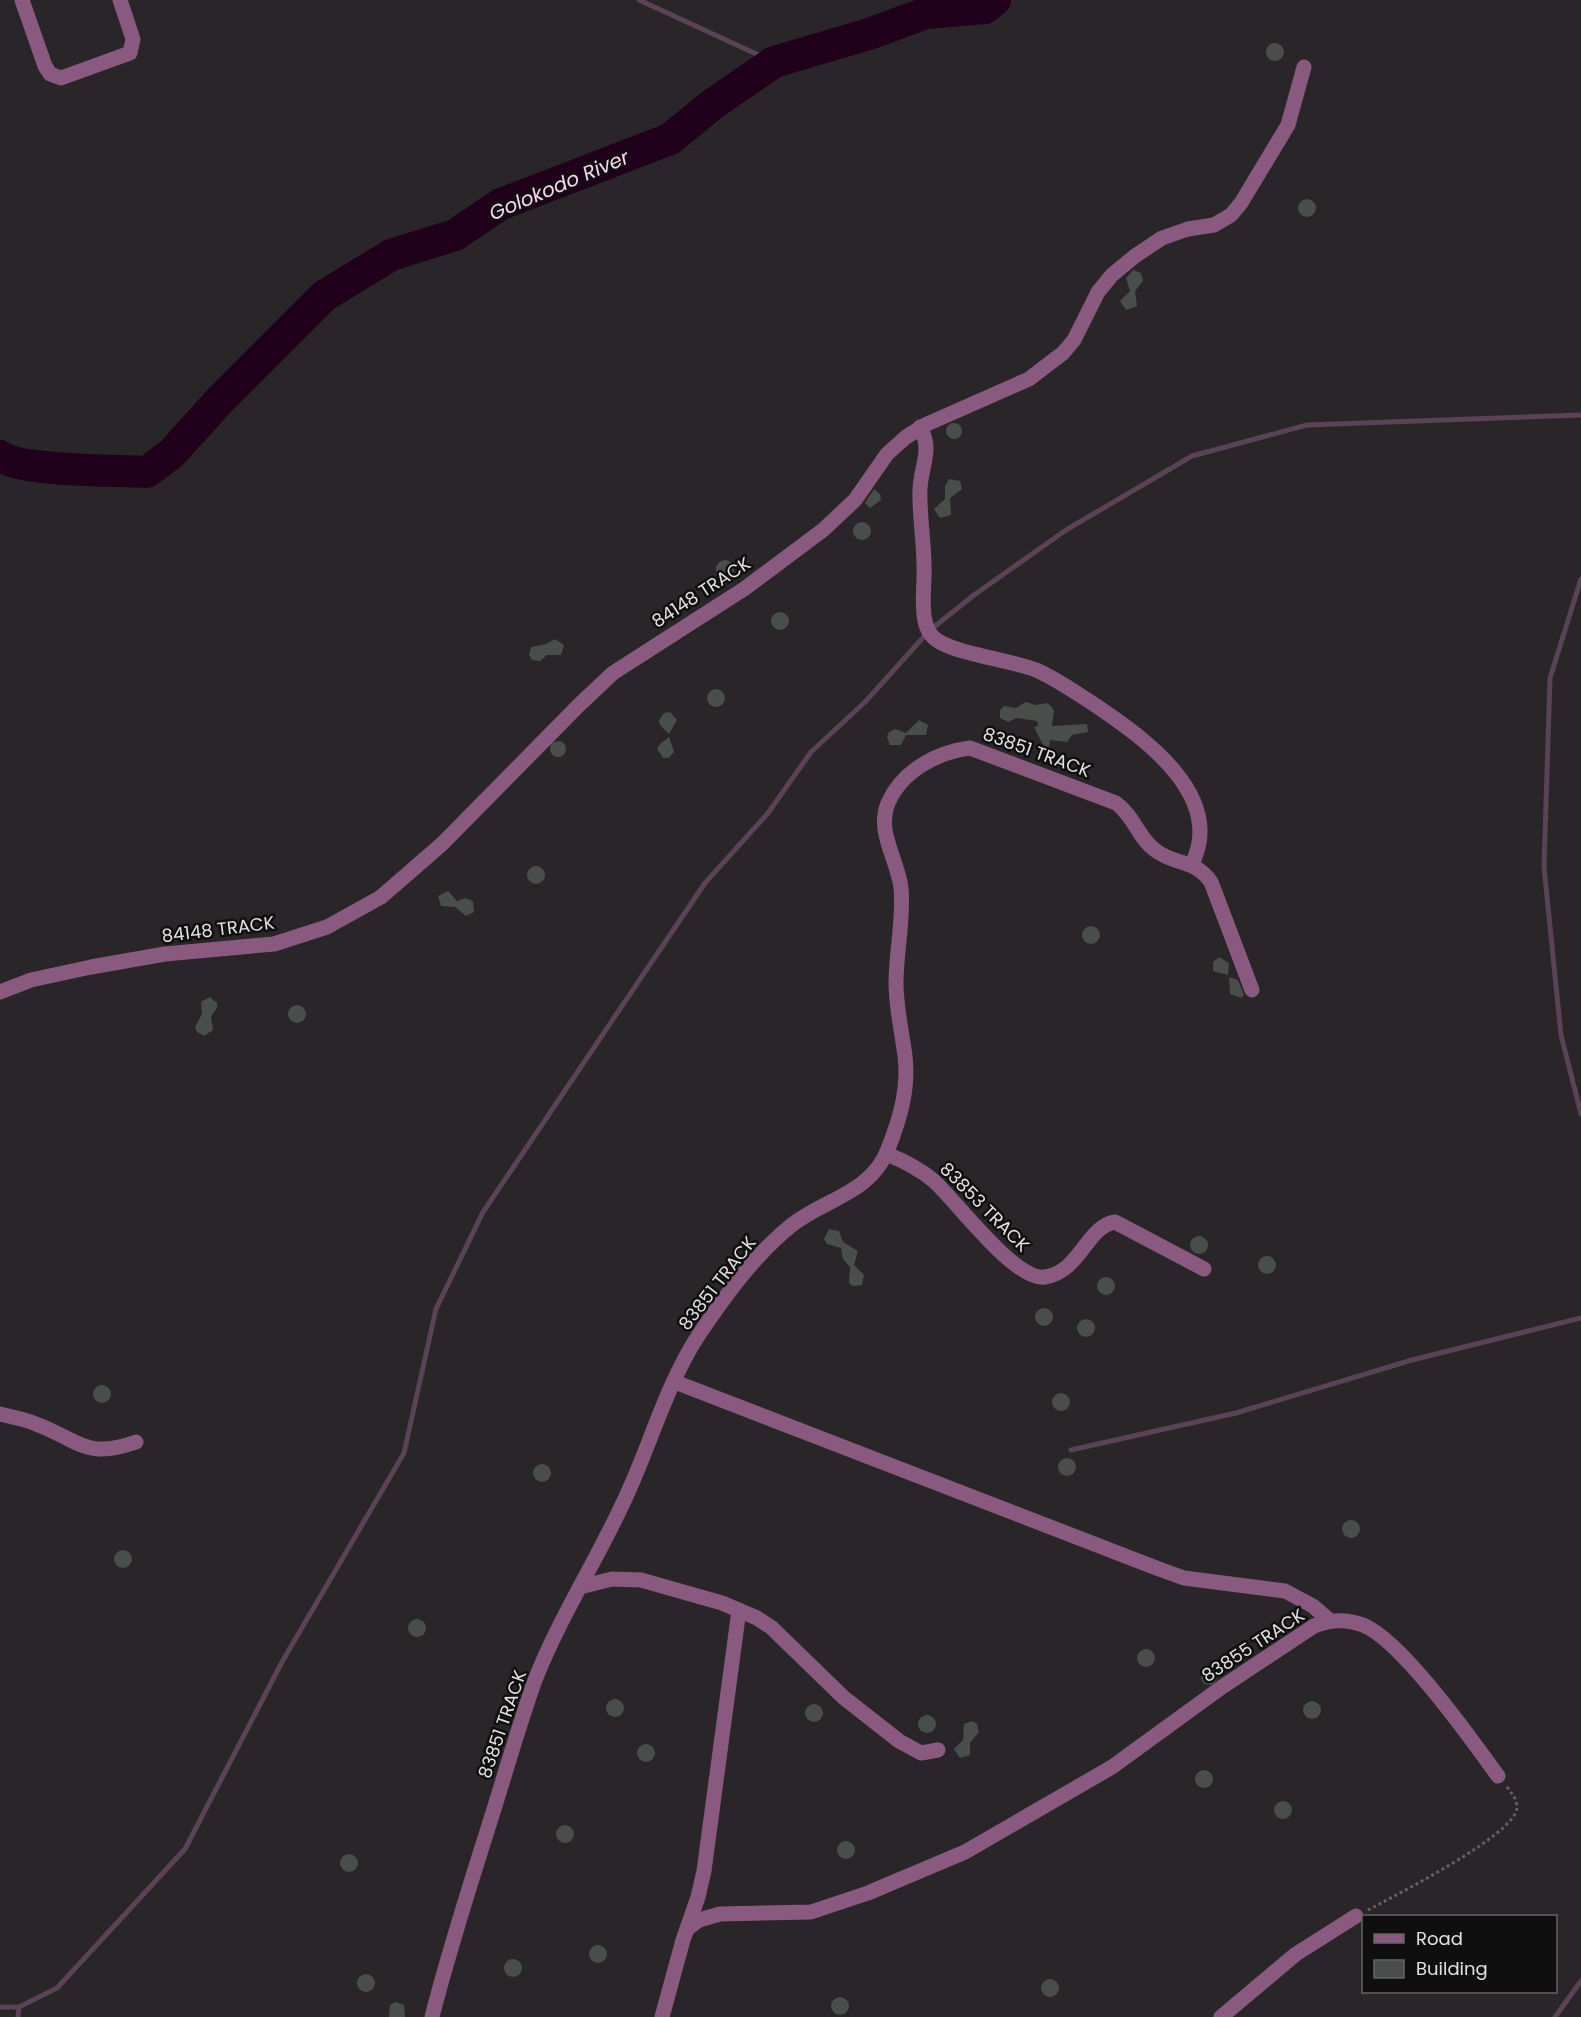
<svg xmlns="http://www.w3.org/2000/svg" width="1581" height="2017" font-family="Poppins,sans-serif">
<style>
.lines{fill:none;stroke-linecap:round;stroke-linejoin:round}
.stream{stroke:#5a4357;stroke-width:5}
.river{stroke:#20001b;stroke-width:32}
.building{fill:#494e4b}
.path{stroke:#635f62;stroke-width:3;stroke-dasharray:3 3;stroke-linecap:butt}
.minor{stroke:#89597f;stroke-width:15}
.labels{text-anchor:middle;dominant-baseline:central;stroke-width:5;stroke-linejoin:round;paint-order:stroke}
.street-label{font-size:18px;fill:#e3e0e2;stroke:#100f10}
.water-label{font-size:20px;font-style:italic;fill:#fdd4f3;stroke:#100f10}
</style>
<rect width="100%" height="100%" fill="#292528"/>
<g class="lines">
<g class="stream">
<path d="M639,0L774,62"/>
<path d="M1581,579L1550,678L1544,867L1561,1035L1581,1114"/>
<path d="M1071,1450L1236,1413L1412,1360L1581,1318"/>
<path d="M0,2007H19L57,1988L185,1849L282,1662L404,1453L436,1309L483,1212L705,883L768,813L811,752L865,702L929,631L974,595L1066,530L1192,456L1307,425L1581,415"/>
<path d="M18,2017L19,2007"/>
<path d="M1555,2017L1581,1981"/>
</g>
<path class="river" d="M0,456C21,472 116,470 147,472L172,453L220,400L324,296L391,255L455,235L501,204L670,139L713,104L774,62L869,34L926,13L985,8L995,0"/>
</g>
<g class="building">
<circle cx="1275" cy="52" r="9"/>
<circle cx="1307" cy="208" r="9"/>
<path d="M1133,270L1141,273L1143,281L1135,291L1137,306L1126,310L1120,301L1130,291L1126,278Z"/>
<circle cx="954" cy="431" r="8"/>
<path d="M949,479L960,481L962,489L950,498L951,515L940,518L934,509L945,499V486Z"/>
<path d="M874,489L880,494L881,500L870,508L865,503Z"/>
<circle cx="862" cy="531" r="9"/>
<circle cx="725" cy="569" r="9"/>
<circle cx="780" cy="621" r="9"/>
<path d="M555,639L564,645L561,655H547L540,661L532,660L529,655L531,647L546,644Z"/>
<circle cx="716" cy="698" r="9"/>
<path d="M1026,702L1036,705L1047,703L1051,706L1054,711L1052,726L1087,724L1088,732L1072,735L1067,742L1050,740L1048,755L1034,727L1038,726L1037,721L1017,718L1008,722L1000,718V710L1004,706L1016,708Z"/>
<path d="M670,712L677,720L669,734L660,725L659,720L664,713Z"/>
<path d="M919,720L928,725L926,735H906L901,745H890L887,737L889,732L895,729L906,733Z"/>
<path d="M669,737L674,752L669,758H663L657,749L660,744Z"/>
<circle cx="558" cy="749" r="8"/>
<circle cx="536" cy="875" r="9"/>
<path d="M448,891L457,901L465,898L473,901L474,912L466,916L455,907L441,906L438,896Z"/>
<circle cx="1091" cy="935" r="9"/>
<path d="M1219,957L1229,963L1228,975L1213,971V962Z"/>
<path d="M1229,977L1238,980L1244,995L1241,998L1230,994Z"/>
<path d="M210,997L217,1003V1008L211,1016L213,1030L204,1036L197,1032L195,1027L202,1014L201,1002Z"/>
<circle cx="297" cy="1014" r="9"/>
<path d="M829,1229L839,1231L843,1242L858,1251L854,1265L864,1275L862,1285L853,1286L849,1283L850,1267L843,1259L841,1248L827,1244L824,1239Z"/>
<circle cx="1199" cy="1245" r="9"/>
<circle cx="1267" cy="1265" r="9"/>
<circle cx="1106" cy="1286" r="9"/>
<circle cx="1044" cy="1317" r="9"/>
<circle cx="1086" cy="1328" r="9"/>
<circle cx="102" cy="1394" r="9"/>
<circle cx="1061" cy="1402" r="9"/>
<circle cx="1067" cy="1467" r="9"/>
<circle cx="542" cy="1473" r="9"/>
<circle cx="1351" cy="1529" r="9"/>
<circle cx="123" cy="1559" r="9"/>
<circle cx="417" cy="1628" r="9"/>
<circle cx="1146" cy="1658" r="9"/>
<circle cx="1209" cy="1677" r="8"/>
<circle cx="615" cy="1708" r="9"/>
<circle cx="1312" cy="1710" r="9"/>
<circle cx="814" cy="1713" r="9"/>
<circle cx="927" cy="1724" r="9"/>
<path d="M972,1721L977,1724L979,1732L970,1743V1755L960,1758L954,1749L963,1740L964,1724Z"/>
<circle cx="646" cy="1753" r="9"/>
<circle cx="1204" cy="1779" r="9"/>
<circle cx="1283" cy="1810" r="9"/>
<circle cx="565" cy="1834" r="9"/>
<circle cx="846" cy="1850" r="9"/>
<circle cx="349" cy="1863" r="9"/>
<circle cx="598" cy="1954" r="9"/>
<circle cx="513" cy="1968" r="9"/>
<circle cx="366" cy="1983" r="9"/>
<circle cx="1050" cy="1988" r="9"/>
<circle cx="840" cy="2006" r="9"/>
<path d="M396,2002L404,2005L405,2017H389L390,2005Z"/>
</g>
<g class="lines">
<path class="path" d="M1368,1910C1394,1896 1515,1835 1517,1808C1517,1799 1512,1794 1507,1787"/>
<g class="minor">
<path d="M22,0L45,66L50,74L61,78L130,53L133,39L120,0"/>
<path d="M920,427C933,450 921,465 920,489C919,515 924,540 924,566C925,583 921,604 925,621C926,626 929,633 933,637C948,653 1012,660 1036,670C1057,679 1076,693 1095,705C1144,738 1226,796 1192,864"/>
<path d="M0,992L31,980L91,967L165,954L274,944L327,927L381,897L442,844L579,705L613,673L744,589L823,530L855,500L887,454L906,437L927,424L1029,379L1063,353L1074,340L1098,292L1112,275L1135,256L1162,238L1188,229L1214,225L1231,215L1241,203L1288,125L1304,67"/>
<path d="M887,1154C904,1161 920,1169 934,1181C958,1203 1016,1282 1045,1277C1080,1272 1087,1226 1115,1222L1204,1269"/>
<path d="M675,1382L1159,1569L1184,1578L1285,1591L1313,1606L1329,1620"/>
<path d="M0,1414C12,1417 25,1419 36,1424C79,1440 85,1460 136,1442"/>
<path d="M580,1587L612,1579L641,1580L722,1603L757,1618L772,1628L843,1697L899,1741L921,1753L938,1750"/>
<path d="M687,1929L699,1920L720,1914L811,1912L868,1893L965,1852L1112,1767L1222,1687L1314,1626C1331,1619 1347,1619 1363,1625C1401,1640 1472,1740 1498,1776"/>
<path d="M432,2017C450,1946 473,1876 495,1806C508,1764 520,1722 535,1680C561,1614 601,1554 629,1490C652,1439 668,1382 698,1336C724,1297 756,1253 793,1224C826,1199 872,1192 888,1149C900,1119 909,1088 905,1056C902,1032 896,1008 896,983C896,952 904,919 901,888C898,860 876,832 888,803C902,771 937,752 970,748L1116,803C1135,817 1138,838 1155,850C1175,866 1194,858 1211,882L1252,990"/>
<path d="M662,2017L683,1940L698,1897L704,1871L739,1610"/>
<path d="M1221,2017L1296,1954L1356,1916"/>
</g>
</g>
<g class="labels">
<g class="street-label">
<text transform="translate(701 592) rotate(-33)">84148 TRACK</text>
<text transform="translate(1037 752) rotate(20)">83851 TRACK</text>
<text transform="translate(218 929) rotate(-7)">84148 TRACK</text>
<text transform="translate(985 1207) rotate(45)">83853 TRACK</text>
<text transform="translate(717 1283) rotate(-52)">83851 TRACK</text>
<text transform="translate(1253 1645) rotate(-33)">83855 TRACK</text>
<text transform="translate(502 1724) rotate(-71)">83851 TRACK</text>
</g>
<g class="water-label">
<text transform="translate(559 185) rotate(-23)">Golokodo River</text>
</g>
</g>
<rect x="1362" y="1915" width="195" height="78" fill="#100f10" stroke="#646364" stroke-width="1.5"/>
<rect x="1374" y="1934" width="30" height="9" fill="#89597f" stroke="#646364" stroke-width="1.5"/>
<text x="1416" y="1945" font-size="18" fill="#e3e0e2">Road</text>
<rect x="1374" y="1960" width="30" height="18" fill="#494e4b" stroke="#646364" stroke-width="1.5"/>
<text x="1416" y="1975" font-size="18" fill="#e3e0e2">Building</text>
</svg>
